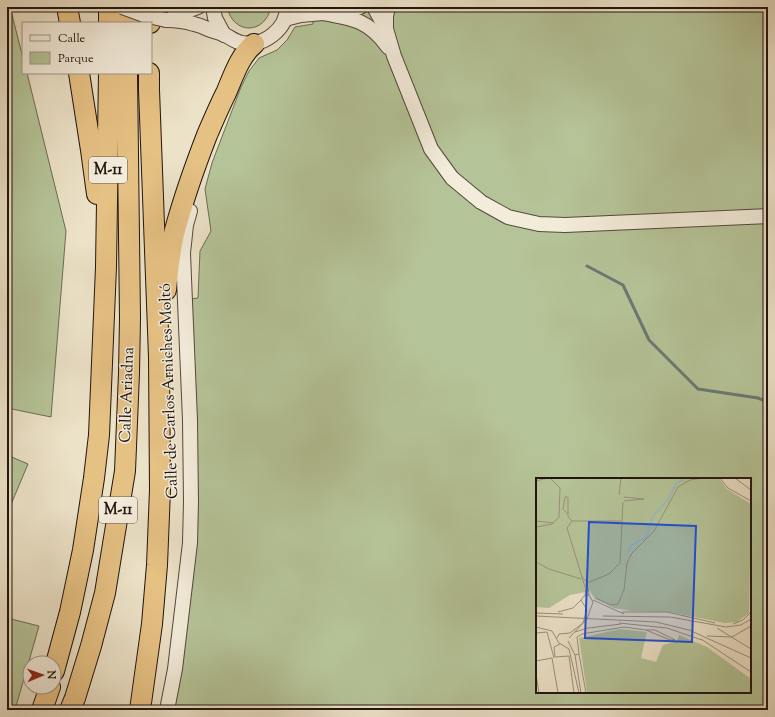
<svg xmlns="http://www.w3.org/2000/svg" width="775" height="717" font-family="'Sorts Mill Goudy',serif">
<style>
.green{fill:#b5c498;stroke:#6a6c54;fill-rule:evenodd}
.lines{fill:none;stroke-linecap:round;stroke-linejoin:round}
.stream{stroke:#697977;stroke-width:3}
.minor-casing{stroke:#53483d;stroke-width:16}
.highway-casing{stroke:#20140f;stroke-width:22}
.minor{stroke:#f3ecdb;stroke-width:14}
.highway{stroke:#e6c184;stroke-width:20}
.minor-bridge-casing{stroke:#53483d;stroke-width:16;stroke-linecap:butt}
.minor-bridge{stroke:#f3ecdb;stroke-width:14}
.labels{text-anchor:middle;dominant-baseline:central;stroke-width:3;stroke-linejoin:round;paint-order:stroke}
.shield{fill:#f3ecdb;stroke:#5f554c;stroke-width:1}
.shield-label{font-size:15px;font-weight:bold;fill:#20140f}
.street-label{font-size:16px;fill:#20140f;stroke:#f3ecdb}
.inset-river{fill:none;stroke:#9abcbd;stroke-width:2}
.inset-road{fill:none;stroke:#9a907e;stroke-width:1}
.view{fill:#1d4ed8;fill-opacity:0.15;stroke:#1d4ed8;stroke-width:2}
.inset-edge{fill:none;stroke:#20140f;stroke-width:2}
</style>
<rect width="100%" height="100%" fill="#ece2c8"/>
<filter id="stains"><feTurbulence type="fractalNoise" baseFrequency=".005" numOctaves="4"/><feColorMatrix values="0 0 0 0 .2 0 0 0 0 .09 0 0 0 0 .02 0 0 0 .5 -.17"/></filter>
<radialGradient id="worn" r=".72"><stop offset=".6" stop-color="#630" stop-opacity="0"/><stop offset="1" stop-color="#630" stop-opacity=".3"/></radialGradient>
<g class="green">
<path d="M7,7H10L23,58V73H27L66,231L51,417L7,408Z"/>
<path d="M227,7H271C265,35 233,35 227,7Z"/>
<path d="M312,7H768V710H173L184,646L190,299L198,298L200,251L211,231L205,189L212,163L241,87L249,71L259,58L277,50L287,40L295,27L313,24ZM537,479H750V692H537Z"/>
<path d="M7,455L28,464L7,514Z"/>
<path d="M7,618L39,626L15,710H7Z"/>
</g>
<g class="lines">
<path class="stream" d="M587,266L623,285L649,340L698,389L758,398L768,402"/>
<defs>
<g id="minor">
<path d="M213,7L215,18L224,35"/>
<path d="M374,7L386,29L394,56L431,149L452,178L481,202L508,217L539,224L565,225L768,216"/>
<path d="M167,10L187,11L198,7"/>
<path d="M323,13C353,18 370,21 388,47"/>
<path d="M285,19L301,15L323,13L360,7"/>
<path d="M166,20C175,20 185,21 194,24C199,25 204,27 208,29C213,31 218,32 223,34C230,37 235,42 242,43C264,47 287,29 287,7"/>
<path d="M386,29V16L388,7"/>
<path d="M167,710L175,669L190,543L191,502L190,420L184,278L183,253L186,225L190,211"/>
</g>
<g id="highway">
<path d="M67,7L70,23"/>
<path d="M109,23V7"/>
<path d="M128,23V7"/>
<path d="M150,23V7"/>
<path d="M79,73L91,150L97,194"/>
<path d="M166,290C168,270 170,249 175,230C184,197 195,166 207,135C213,121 219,107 226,93C233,77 240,55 254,44"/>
<path d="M54,671L70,612L83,550L94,478L99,435L106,267L109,73"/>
<path d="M42,710L50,687"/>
<path d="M70,710L75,698L91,646L105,593L125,471L129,373L130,318L127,73"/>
<path d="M140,710L152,624L157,565L160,490L159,357L149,90V73"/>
</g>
</defs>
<use href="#minor" class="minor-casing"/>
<use href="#highway" class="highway-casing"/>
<use href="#minor" class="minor"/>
<use href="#highway" class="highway"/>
<defs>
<path id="minor-bridge" d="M122,7L144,15L166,20"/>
</defs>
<use href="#minor-bridge" class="minor-bridge-casing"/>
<use href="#minor-bridge" class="minor-bridge"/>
</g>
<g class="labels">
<g class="shield">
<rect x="89" y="157" width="38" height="26" rx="3"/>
<rect x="99" y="497" width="38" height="26" rx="3"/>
</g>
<g class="shield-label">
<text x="108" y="170">M-11</text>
<text x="118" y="510">M-11</text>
</g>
<g class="street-label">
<text transform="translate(170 391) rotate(-92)">Calle de Carlos Arniches Moltó</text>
<text transform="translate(128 395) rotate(-88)">Calle Ariadna</text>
</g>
</g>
<g transform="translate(536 478)">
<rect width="215" height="215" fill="#ece2c8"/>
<path d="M0,0H183L191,11L215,26L213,135L201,144L189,145L133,134L95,133L78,130L59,121L54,113L34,117L13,130L0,129ZM84,151L111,154L105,180L120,184L127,167L141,163L143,157L171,169L215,201V215H51L43,160Z" fill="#b5c498"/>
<path class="inset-river" d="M92,74L95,68L111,58L117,38L131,23L140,6L149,0"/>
<path class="inset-road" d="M184,0L192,10L215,23M199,0L215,12M0,3L12,0M83,17L85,0M88,23L108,21L88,19M32,36L27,31L29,19H32V39L36,43H85M0,43L18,45M36,43L31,50L49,109M0,49L16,46L23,39L24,10L14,0M0,84L13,91L45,101M45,98L51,104L53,117M49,117L51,105L73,96L84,85L87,24M60,120L75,127L82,126L88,112L91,85L96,75L118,53L142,9L154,2L167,0M57,122L88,136M22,134L37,130L45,122M86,134H131L179,145M0,135L27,136M0,138L120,144L153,152L215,180M67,138L134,139L190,149L205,147L215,141M83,145L131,150L166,162M197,146L207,142L215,134M0,149L16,153L23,165L33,171L43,215M181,150L215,171M110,152H119L139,162H134ZM39,154L52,150L85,146M0,155L11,154L18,180M171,158L196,159L215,148M21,160L23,156L34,155L47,145L51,132L45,122L48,118L53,117L57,124L51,141L33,160M165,161L215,194M32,163L39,177L45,215M24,166L18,169L19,179L33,178L38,215M43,176L50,215M39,177L43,176L41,159L46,156L88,149L110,152M0,183L16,180L22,215M0,196L3,215"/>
<path class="view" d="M53,44L160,48L156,164L49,160Z"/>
<rect width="215" height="215" class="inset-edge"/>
</g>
<rect width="775" height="717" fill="none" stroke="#ece2c8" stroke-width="24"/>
<rect x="8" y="8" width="759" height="701" fill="none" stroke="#20140f" stroke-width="2"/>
<rect x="12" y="12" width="751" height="693" fill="none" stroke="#20140f"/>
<rect x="22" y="22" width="130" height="52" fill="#f3ecdb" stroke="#9f9689"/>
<rect x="30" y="35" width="20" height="6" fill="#f3ecdb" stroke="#9f9689"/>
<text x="58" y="42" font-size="12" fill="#20140f">Calle</text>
<rect x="30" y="52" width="20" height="12" fill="#b5c498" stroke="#9f9689"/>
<text x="58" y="62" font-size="12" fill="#20140f">Parque</text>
<g transform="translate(42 675) rotate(88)"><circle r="19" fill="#f3ecdb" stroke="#9f9689"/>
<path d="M0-3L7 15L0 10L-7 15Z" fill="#8f2418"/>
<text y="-6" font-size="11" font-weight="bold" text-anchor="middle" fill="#20140f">N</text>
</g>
<rect width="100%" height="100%" filter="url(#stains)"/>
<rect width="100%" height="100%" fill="url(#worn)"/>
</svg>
